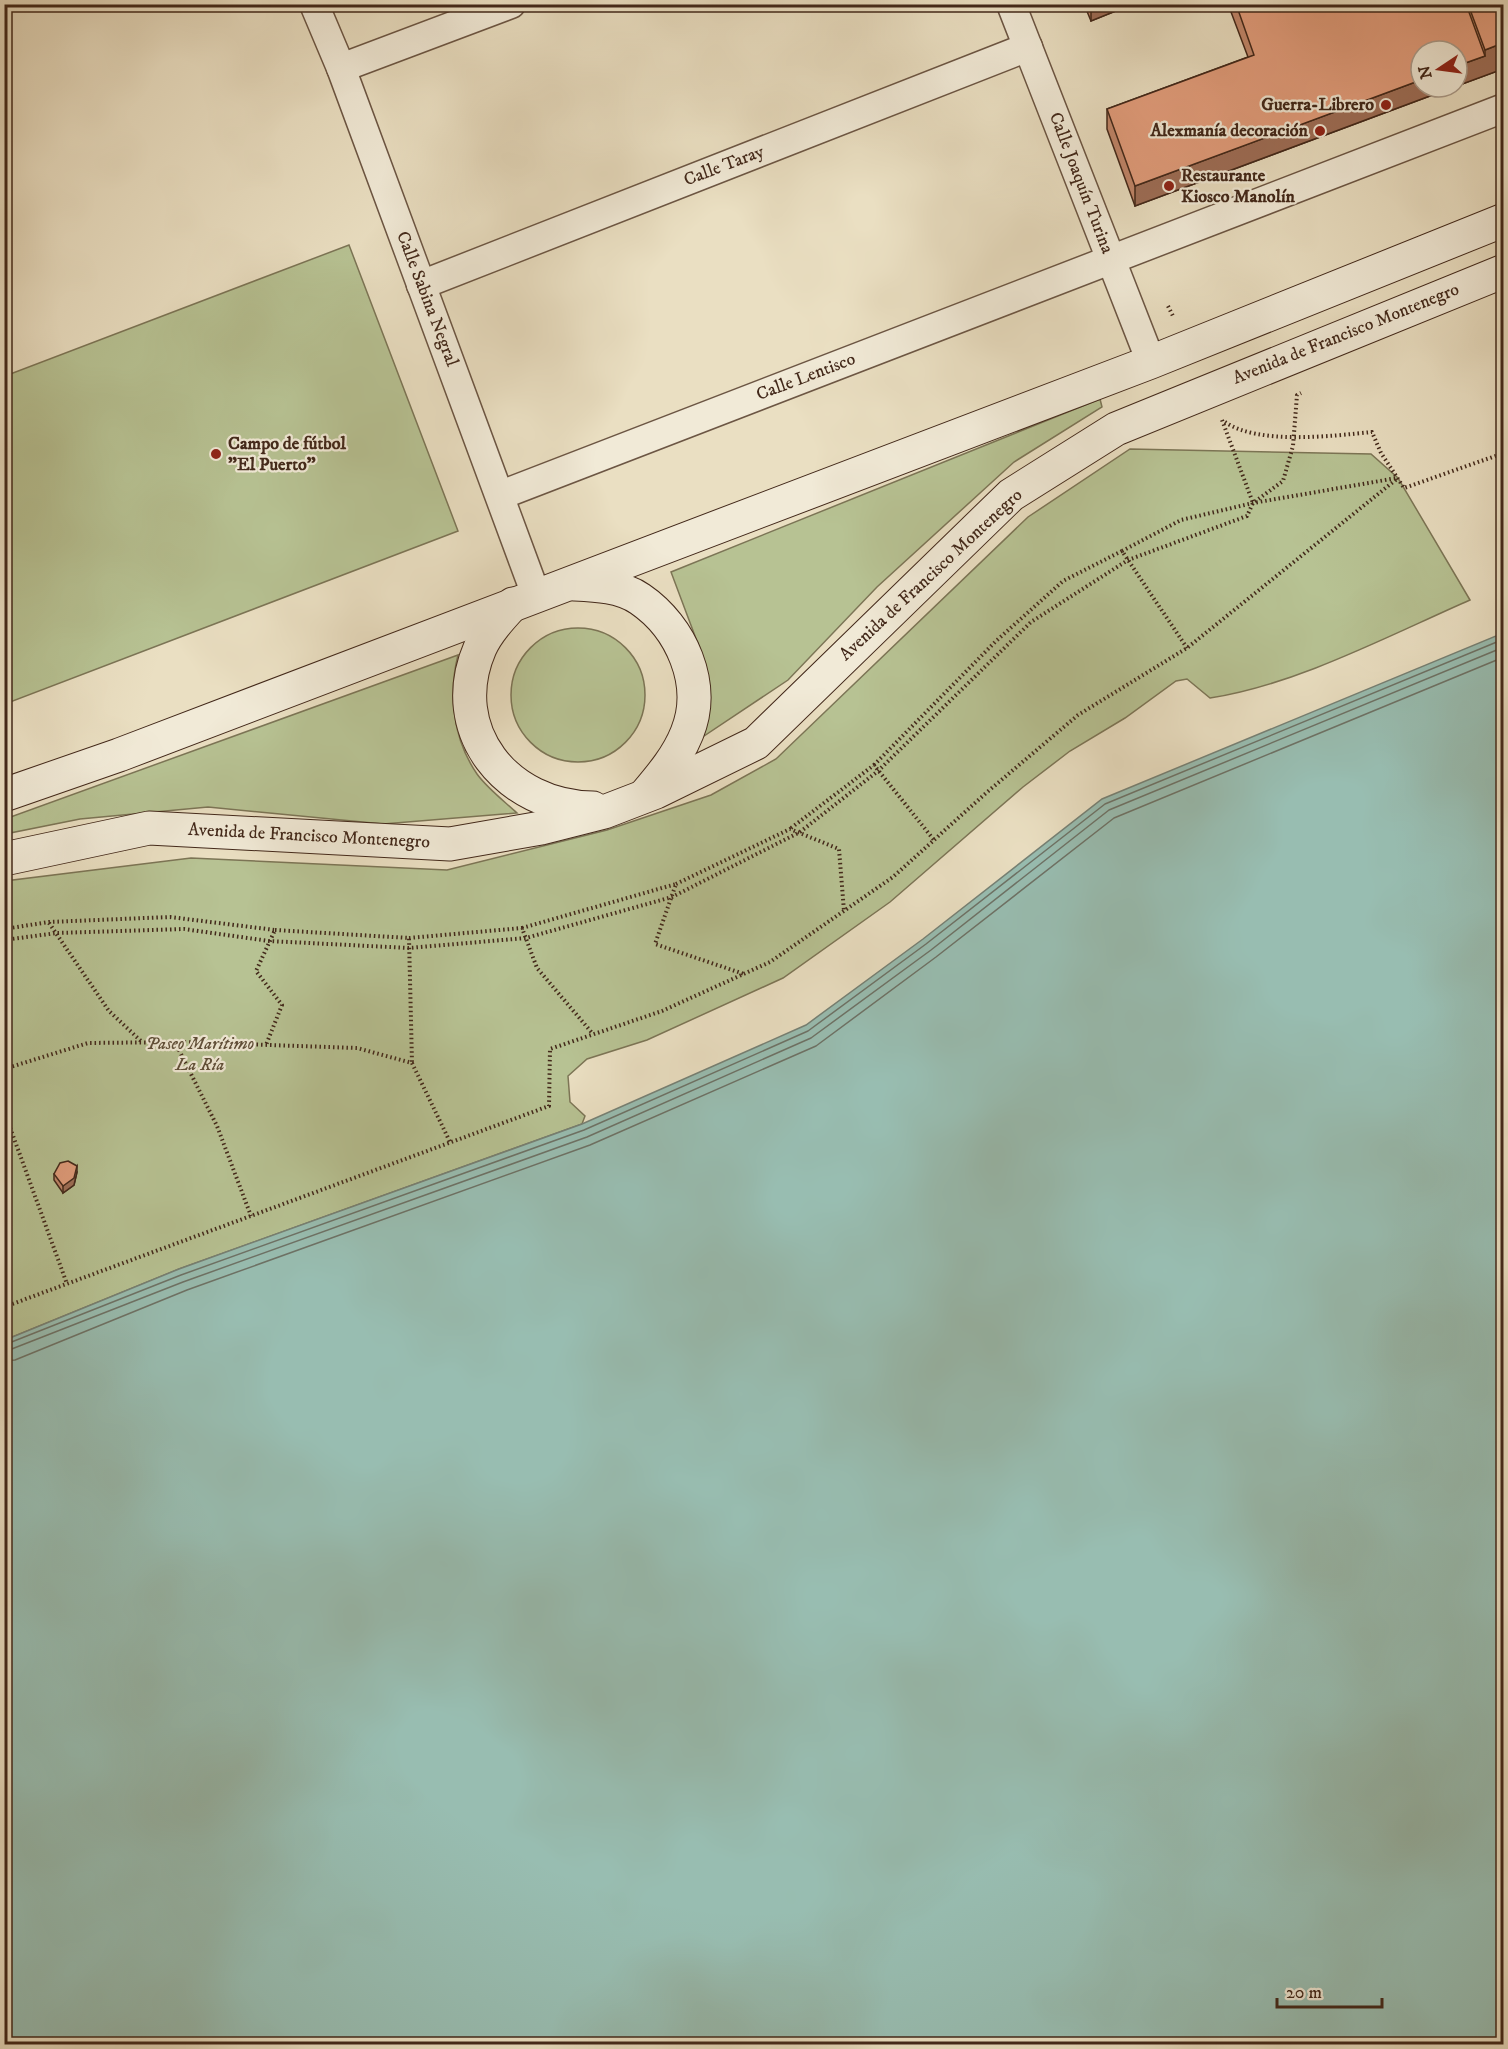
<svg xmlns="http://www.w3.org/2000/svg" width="1508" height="2049" font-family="'IM FELL DW Pica',serif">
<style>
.green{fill:#b7c293;stroke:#7c7556;stroke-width:1.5}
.water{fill:#98bdb1;stroke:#768175;stroke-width:1.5}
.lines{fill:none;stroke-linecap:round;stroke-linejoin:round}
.shore{stroke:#6d7266;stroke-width:1.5}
.street-casing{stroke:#6c5644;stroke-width:31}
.secondary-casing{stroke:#42281a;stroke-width:35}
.path{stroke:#42281a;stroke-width:4;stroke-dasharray:1.5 3;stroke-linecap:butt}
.street{stroke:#f1ead7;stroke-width:28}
.secondary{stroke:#f1ead7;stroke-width:33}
.wall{fill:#c2876b;stroke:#42281a;stroke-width:1.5}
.shaded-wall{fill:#9e6e57;stroke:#42281a;stroke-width:1.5}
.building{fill:#e29d7c;stroke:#42281a;stroke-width:1.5}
.poi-dot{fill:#8f2418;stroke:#f1ead7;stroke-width:2}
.labels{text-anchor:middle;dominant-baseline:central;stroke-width:4.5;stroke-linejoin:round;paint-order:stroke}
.poi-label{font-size:18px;font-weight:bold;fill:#42281a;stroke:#f1ead7;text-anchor:end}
.street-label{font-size:18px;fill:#42281a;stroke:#f1ead7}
.park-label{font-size:18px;font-style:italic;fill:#5f4e38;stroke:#f1ead7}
</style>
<rect width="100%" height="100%" fill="#eadfc2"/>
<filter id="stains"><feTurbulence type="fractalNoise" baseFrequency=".00333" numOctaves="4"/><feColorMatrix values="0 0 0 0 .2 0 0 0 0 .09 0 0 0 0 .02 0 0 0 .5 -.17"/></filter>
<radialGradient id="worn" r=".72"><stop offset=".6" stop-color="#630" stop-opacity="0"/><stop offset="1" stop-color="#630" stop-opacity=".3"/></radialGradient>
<g class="green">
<path d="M349,245L458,531L5,704V376Z"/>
<path d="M1100,399L1102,407L1014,462L877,587L788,680L704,736L709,697L698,644L671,572Z"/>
<path d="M1130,449L1371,454L1398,478L1470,600C1390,635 1296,685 1210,698L1187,679L1176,681L1125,718L1070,751L1023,787L890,902L783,978L647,1040L587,1059L568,1076L570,1102L585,1116L582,1124L179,1269L5,1340V881L191,858L447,870L607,830L711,795L776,759L1028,517Z"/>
<circle cx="578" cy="695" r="67"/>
<path d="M458,655C448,695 453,739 477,774C487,788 504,801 517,813L383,824L208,807L80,819L5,834V819Z"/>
</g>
<path class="water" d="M1503,633V2044H5V1340L179,1269L582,1124L806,1025L923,939L1102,799Z"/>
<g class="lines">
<g class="shore">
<path d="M4,1345L181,1275L584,1130L808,1031L926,944L1105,804L1504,639"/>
<path d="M4,1352L183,1282L587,1137L811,1038L931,950L1109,810L1504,647"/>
<path d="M4,1361L15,1360L187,1290L590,1145L816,1046L936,957L1114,818L1504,657"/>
</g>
<defs>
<g id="street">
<path d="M314,4L341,68L536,595"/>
<path d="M1011,4L1151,362"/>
<path d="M341,68L511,4"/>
<path d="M421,285L1028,47"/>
<path d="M501,495L1504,108"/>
</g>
<g id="secondary">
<path d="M574,584C596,585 621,586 640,599C681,627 707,684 687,733C678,756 662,775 646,794"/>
<path d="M513,604C501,617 487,632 480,648C444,731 507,807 593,808"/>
<path d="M4,795L119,755L1151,362L1504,220"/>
<path d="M4,859L149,828L450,844L541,828L604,812L656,792L756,743L1011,495L1116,429L1504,271"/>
</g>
</defs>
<use href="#street" class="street-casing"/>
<use href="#secondary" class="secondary-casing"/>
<g class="path">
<path d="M1168,306L1173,316"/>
<path d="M1222,420L1253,503"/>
<path d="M1225,422C1258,445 1332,436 1372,432L1381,453L1404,488L1504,453"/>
<path d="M1122,551L1181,520L1253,503L1397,478"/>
<path d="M874,765L996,641L1063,581L1122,551L1187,648"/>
<path d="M791,828L874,765L934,840"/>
<path d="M676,884L790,829L839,849L844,911"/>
<path d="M49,923L109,1011L142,1042"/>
<path d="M522,928L676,884L655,944L744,974"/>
<path d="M4,929L49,922L170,917L275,930L256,971L282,1005L266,1045"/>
<path d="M275,930L409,938L412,1063"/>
<path d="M409,938L522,928L537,968L593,1034"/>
<path d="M4,940L57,933L184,929L269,941L409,948L526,938L672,897L800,832L878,771L1031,622L1128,560L1247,516L1253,503L1283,481L1293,446L1297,395L1301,393"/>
<path d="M175,1042L217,1126L251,1216"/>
<path d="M4,1069L88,1043L182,1042L357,1048L412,1063L450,1142"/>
<path d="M4,1111L67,1284"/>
<path d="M4,1307L549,1106L550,1049L662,1011L770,962L893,877L986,793L1078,715L1187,648L1398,478"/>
</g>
<use href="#street" class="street"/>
<use href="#secondary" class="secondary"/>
</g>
<g class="wall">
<path d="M1084,4H1133L1091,21Z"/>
<path d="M1228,4H1503V69L1457,86V51L1421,87H1454L1135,206L1107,129V109L1248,57Z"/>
<path d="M77,1172L74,1185L63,1193L54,1180V1174Z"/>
</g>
<g class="shaded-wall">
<path d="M1091,4H1133L1091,21Z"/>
<path d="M1503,43V69L1457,86V66L1485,56V50Z"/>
<path d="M1421,80V87H1454L1135,206V186Z"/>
<path d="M77,1166V1172L74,1185L63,1193V1186Z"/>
</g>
<g class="building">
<path d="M1236,4H1466L1485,56L1457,66V51H1421V80L1135,186L1107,109L1254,55Z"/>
<path d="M1468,4H1503V43L1485,50Z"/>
<path d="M68,1161L77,1166L74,1178L63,1186L54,1174L60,1163Z"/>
</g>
<g class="poi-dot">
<circle cx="1386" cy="105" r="6"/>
<circle cx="1320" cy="131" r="6"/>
<circle cx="1169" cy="186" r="6"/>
<circle cx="216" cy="454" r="6"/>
</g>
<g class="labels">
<g class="poi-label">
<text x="1374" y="105">Guerra-Librero</text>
<text x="1308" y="131">Alexmanía decoración</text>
<text x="1181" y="176" text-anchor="start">Restaurante<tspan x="1181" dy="21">Kiosco Manolín</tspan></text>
<text x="228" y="444" text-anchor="start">Campo de fútbol<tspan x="228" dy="21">"El Puerto"</tspan></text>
</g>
<g class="street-label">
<text transform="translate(724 166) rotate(-21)">Calle Taray</text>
<text transform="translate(1081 183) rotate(69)">Calle Joaquín Turina</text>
<text transform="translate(427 299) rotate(69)">Calle Sabina Negral</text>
<text transform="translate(1346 334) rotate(-22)">Avenida de Francisco Montenegro</text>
<text transform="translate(806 377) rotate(-21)">Calle Lentisco</text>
<text transform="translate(931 575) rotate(-43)">Avenida de Francisco Montenegro</text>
<text transform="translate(309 836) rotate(3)">Avenida de Francisco Montenegro</text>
</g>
<g class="park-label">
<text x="200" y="1044">Paseo Marítimo<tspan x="200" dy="21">La Ría</tspan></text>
</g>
</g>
<rect width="1508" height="2049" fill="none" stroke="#eadfc2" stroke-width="24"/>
<rect x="6" y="6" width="1496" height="2037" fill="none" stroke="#42281a" stroke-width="3"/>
<rect x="12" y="12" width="1484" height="2025" fill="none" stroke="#42281a" stroke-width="1.5"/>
<g transform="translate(1439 69) rotate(257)"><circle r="28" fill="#f1ead7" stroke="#ab9c8b" stroke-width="1.5"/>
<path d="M0-4.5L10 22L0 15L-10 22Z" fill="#8f2418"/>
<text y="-9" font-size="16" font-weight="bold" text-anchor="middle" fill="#42281a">N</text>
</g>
<path d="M1277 1998v9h105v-9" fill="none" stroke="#42281a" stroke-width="3"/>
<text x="1286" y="1998" font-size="18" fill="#42281a" stroke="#f1ead7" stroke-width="4.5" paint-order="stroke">20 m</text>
<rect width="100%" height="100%" filter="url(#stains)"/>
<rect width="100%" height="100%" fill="url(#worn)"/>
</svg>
